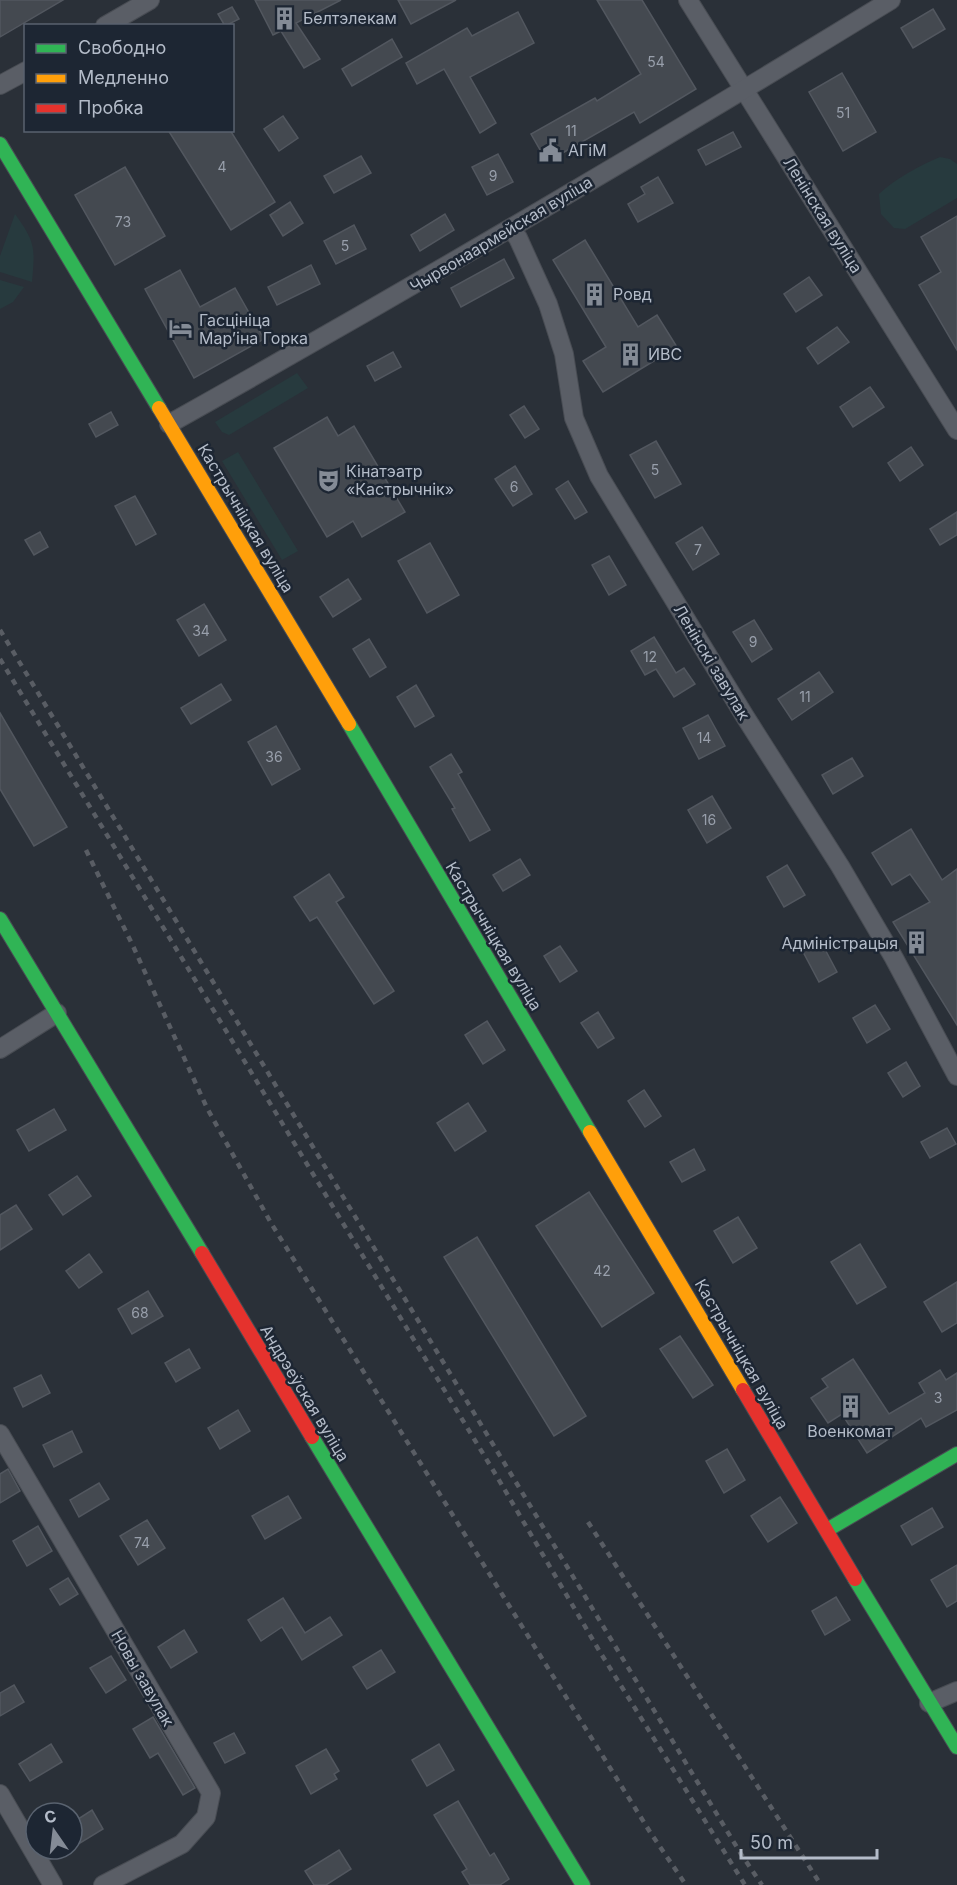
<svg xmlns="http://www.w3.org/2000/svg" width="957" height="1885" font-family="Inter,sans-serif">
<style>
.green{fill:#273a3e}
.building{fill:#444950;stroke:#52575f;stroke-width:1.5}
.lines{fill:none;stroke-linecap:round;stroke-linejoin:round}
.street-casing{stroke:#484c53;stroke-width:20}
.fast-casing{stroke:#484c53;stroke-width:16}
.slow-casing{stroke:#484c53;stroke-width:16}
.jam-casing{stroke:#484c53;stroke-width:16}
.street{stroke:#5a5e66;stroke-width:18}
.fast{stroke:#30b455;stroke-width:14}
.slow{stroke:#ff9f0a;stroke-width:14}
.jam{stroke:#e5322d;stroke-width:14}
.rail{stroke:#595d64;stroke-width:4.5;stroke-dasharray:6 6;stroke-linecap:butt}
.labels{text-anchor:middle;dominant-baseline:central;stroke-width:5;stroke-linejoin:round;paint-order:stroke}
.number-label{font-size:14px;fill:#989fab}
.poi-label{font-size:16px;fill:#b4bcc9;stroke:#1d2633;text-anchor:start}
.street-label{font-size:16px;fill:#b4bcc9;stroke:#1d2633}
</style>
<rect width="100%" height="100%" fill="#2a3038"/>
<g class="green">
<path d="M940,157L950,159L957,164V198L905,229L894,228L881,214L879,194C896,178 919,166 940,157Z"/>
<path d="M15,214C36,243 35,248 32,282L0,272V256Z"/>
<path d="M0,280L24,287L13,302L0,309Z"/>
<path d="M297,373L308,388L229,435L222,432L215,422Z"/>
<path d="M238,452L298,551L282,560L222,461Z"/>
</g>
<g class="building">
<path d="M0,0H63L0,37Z"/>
<path d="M255,0H341L296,23L320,59L304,68L281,31L273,35Z"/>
<path d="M398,0H456L411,24Z"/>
<path d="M597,0H642L696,89L640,123L634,112L547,162L531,134L595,98L597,101L641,74Z"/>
<path d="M232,7L239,19L225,26L218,14Z"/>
<path d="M933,9L945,29L913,48L901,28Z"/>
<path d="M518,12L534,43L470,77L496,123L480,133L444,69L417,84L406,63L467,28L472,36Z"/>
<path d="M392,39L402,57L352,86L342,69Z"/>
<path d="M842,73L876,132L843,151L809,92Z"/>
<path d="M283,116L298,138L279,151L264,129Z"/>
<path d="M168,130H230L275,202L231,230Z"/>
<path d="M733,132L741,147L706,165L698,150Z"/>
<path d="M498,154L513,182L487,195L472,167Z"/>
<path d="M361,156L371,173L334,193L324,176Z"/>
<path d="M125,167L165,236L115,265L75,195Z"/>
<path d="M658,177L673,203L638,222L628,204L645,194L641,187Z"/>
<path d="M290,202L303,223L283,236L270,215Z"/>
<path d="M445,214L454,230L420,251L411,235Z"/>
<path d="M957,216V350L919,285L941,272L921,237Z"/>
<path d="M354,225L366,249L336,264L324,241Z"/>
<path d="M585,240L638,327L657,315L677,347L603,392L583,361L606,347L553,260Z"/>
<path d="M504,259L514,278L461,307L451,288Z"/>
<path d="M311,265L320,284L277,305L268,287Z"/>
<path d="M180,270L200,307L235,288L264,339L194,378L145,289Z"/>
<path d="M809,277L822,295L796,312L784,294Z"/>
<path d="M837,327L849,342L818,364L807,348Z"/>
<path d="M393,352L401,367L375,381L367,366Z"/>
<path d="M870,387L884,407L853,427L840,407Z"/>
<path d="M524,406L539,429L525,438L510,415Z"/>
<path d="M111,412L118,425L96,437L89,424Z"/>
<path d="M327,417L338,436L354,426L405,512L362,537L353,521L327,537L274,448Z"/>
<path d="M656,441L681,484L655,498L630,455Z"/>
<path d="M911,447L923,465L900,481L888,463Z"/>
<path d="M515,466L532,494L513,506L495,479Z"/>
<path d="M568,481L587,512L575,519L556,489Z"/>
<path d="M135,496L156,534L136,545L115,506Z"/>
<path d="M957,512V535L940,545L930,529Z"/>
<path d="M702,527L719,554L693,570L676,543Z"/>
<path d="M40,532L48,547L34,555L25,540Z"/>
<path d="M430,543L459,595L427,613L398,561Z"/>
<path d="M609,556L626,585L609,595L592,565Z"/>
<path d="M348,579L361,599L333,617L320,597Z"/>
<path d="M204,604L226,640L199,656L177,620Z"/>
<path d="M754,620L772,649L752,662L733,632Z"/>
<path d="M654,637L676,673L684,668L695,684L674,697L656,669L645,675L631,651Z"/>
<path d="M369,639L386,667L370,677L353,649Z"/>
<path d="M819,672L833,692L792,720L778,699Z"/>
<path d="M221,684L231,700L191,724L181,708Z"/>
<path d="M416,685L434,716L415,727L397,697Z"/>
<path d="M0,713L67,827L34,846L0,789Z"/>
<path d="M708,715L725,746L699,759L683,728Z"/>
<path d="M276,726L300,769L272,785L248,742Z"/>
<path d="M451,754L462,772L458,774L490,830L470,841L452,809L455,808L430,767Z"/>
<path d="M852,758L863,776L833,794L822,775Z"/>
<path d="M712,796L731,828L707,843L688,810Z"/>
<path d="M911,829L942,880L957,869V1025L893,922L930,902L910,874L892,885L872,853Z"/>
<path d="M520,859L530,875L503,891L493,875Z"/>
<path d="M787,865L805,895L784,907L767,877Z"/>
<path d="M329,874L344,897L336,902L394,991L374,1004L317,917L310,921L294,897Z"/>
<path d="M819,938L837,972L819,982L801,948Z"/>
<path d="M560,946L577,971L560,982L544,956Z"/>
<path d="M875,1005L890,1029L867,1043L853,1018Z"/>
<path d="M598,1012L614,1038L598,1048L581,1023Z"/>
<path d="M487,1021L505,1050L483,1064L465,1035Z"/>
<path d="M906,1062L920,1086L903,1097L888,1073Z"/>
<path d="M644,1090L661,1116L645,1127L628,1101Z"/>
<path d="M468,1103L486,1131L455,1151L437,1123Z"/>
<path d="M54,1109L66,1130L29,1151L17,1130Z"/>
<path d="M947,1128L956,1144L930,1158L921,1142Z"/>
<path d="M694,1149L705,1170L682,1182L670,1162Z"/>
<path d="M77,1176L91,1196L63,1215L49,1195Z"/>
<path d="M589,1192L654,1293L602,1327L536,1226Z"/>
<path d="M16,1205L32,1229L0,1250V1215Z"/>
<path d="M738,1217L757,1248L733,1263L714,1231Z"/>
<path d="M477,1237L586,1416L554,1436L444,1257Z"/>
<path d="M860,1244L886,1287L857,1304L831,1262Z"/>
<path d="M89,1254L102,1272L79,1288L66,1271Z"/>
<path d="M957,1282V1323L942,1332L924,1302Z"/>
<path d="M148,1291L163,1316L132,1334L118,1309Z"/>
<path d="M680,1336L713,1385L693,1398L660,1349Z"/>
<path d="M189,1349L200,1368L176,1382L165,1363Z"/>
<path d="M853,1359L889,1414L925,1393L919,1383L940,1370L946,1380L957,1373V1410L926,1427L921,1418L867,1453L842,1414L828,1423L811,1398L828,1387L822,1379Z"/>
<path d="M41,1375L50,1393L23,1407L14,1388Z"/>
<path d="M238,1410L250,1431L220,1449L208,1428Z"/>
<path d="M72,1431L82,1452L54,1467L43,1445Z"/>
<path d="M727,1449L745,1480L724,1493L706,1461Z"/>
<path d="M8,1469L20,1491L0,1503V1474Z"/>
<path d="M99,1483L109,1499L79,1517L70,1500Z"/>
<path d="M288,1496L301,1518L265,1539L252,1516Z"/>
<path d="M780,1497L797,1523L768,1542L751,1516Z"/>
<path d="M932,1508L943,1527L912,1545L901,1526Z"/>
<path d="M147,1520L165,1548L138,1565L120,1536Z"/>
<path d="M38,1526L52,1551L27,1566L13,1541Z"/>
<path d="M957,1565V1601L947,1607L931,1580Z"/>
<path d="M68,1578L78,1594L60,1605L50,1589Z"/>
<path d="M836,1597L850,1620L825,1635L812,1611Z"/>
<path d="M283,1598L305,1633L330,1617L342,1635L302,1660L282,1627L261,1641L248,1620Z"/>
<path d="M184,1630L197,1652L171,1668L158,1647Z"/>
<path d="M381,1650L395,1672L367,1689L353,1667Z"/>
<path d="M111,1656L126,1680L106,1693L90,1668Z"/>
<path d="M14,1685L24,1702L0,1716V1693Z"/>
<path d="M153,1717L195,1788L183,1795L158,1753L150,1758L133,1729Z"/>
<path d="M234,1733L245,1753L225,1763L214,1743Z"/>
<path d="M51,1744L62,1762L30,1781L19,1764Z"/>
<path d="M439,1744L454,1770L427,1786L412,1760Z"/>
<path d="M326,1749L339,1771L334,1774L337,1779L311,1794L296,1766Z"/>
<path d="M458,1801L490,1856L494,1853L509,1879L500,1885H470L462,1872L467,1869L434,1815Z"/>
<path d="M92,1810L103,1829L72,1848V1823Z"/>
<path d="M339,1850L351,1869L326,1885H314L305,1871Z"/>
</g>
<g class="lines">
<defs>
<g id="street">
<path d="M688,0L957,430"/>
<path d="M105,26L150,0"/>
<path d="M0,85L26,71"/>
<path d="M511,229L518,238L548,304L564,354L574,418L599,476L744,715L840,866L894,958L957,1076"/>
<path d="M169,424C413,287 653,146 891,0"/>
<path d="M0,1049L57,1013"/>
<path d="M0,1434L211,1793L206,1817L182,1844L103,1885"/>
<path d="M929,1703L957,1691"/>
<path d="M0,1794L53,1885"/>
</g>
<g id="fast">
<path d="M0,144L159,408"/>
<path d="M349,724L590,1132"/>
<path d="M0,919L202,1253"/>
<path d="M312,1437L583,1885"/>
<path d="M827,1530L957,1454"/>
<path d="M855,1579L957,1747"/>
</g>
<g id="slow">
<path d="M159,408L349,724"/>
<path d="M590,1132L743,1390"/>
</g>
<g id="jam">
<path d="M202,1253L312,1437"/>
<path d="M743,1390L855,1579"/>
</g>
</defs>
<use href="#street" class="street-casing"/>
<use href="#fast" class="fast-casing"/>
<use href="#slow" class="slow-casing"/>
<use href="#jam" class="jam-casing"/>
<use href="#street" class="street"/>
<use href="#fast" class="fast"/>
<use href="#slow" class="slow"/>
<use href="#jam" class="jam"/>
<g class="rail">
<path d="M0,630L741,1854L762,1885"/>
<path d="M0,659L496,1475L600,1652L745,1885"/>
<path d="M86,850L133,946L207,1108L271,1223L650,1832L686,1885"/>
<path d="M588,1522L821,1885"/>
</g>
</g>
<defs>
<symbol id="building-bare" viewBox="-9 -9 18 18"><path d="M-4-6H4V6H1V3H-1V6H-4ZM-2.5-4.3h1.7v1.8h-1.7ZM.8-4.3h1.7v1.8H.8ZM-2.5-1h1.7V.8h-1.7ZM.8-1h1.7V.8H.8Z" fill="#848b96" stroke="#1d2633" stroke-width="2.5" paint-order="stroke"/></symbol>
<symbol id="civic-bare" viewBox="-9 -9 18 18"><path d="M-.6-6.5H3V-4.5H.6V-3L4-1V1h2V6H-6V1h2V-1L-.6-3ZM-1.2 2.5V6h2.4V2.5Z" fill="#848b96" stroke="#1d2633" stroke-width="2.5" paint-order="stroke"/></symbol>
<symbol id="hotel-bare" viewBox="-9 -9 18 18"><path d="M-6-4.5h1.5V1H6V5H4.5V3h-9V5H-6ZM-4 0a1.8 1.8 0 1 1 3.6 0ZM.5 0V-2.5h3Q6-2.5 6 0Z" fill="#848b96" stroke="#1d2633" stroke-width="2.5" paint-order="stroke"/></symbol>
<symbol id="theatre-bare" viewBox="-9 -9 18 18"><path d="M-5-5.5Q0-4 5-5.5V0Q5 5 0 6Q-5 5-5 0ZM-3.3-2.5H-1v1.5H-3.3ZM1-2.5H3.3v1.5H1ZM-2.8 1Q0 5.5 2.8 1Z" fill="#848b96" stroke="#1d2633" stroke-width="2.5" paint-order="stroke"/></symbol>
</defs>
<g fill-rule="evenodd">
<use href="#building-bare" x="268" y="2" width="33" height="33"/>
<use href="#civic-bare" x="534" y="134" width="33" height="33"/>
<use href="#building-bare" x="578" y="278" width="33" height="33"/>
<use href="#hotel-bare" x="164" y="312" width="33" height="33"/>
<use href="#building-bare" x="614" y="338" width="33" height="33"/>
<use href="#theatre-bare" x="312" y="464" width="33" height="33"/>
<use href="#building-bare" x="900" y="926" width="33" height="33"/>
<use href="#building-bare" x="834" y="1390" width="33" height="33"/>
</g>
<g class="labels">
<g class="number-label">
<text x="656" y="61">54</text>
<text x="843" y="112">51</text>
<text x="571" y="130">11</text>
<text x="222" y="166">4</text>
<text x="493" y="175">9</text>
<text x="123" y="221">73</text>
<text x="345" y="245">5</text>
<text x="655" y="469">5</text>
<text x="514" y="486">6</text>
<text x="698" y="549">7</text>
<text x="201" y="630">34</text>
<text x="753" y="641">9</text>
<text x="650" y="656">12</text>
<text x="805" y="696">11</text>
<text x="704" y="737">14</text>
<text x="274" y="756">36</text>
<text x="709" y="819">16</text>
<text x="602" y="1270">42</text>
<text x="140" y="1312">68</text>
<text x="938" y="1397">3</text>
<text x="142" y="1542">74</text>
</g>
<g class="poi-label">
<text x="303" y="18">Белтэлекам</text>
<text x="568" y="150">АГіМ</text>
<text x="613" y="294">Ровд</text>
<text x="199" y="320">Гасцініца<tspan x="199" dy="18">Марʼіна Горка</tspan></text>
<text x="648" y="354">ИВС</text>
<text x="346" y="471">Кінатэатр<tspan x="346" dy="18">«Кастрычнік»</tspan></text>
<text x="898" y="943" text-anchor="end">Адміністрацыя</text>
<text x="850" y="1431" text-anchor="middle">Военкомат</text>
</g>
<g class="street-label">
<text transform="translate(823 215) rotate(58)">Ленінская вуліца</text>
<text transform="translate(501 234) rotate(-31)">Чырвонаармейская вуліца</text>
<text transform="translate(246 518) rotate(59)">Кастрычніцкая вуліца</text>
<text transform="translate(712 662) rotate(59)">Ленінскі завулак</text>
<text transform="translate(494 936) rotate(59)">Кастрычніцкая вуліца</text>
<text transform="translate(742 1354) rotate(60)">Кастрычніцкая вуліца</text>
<text transform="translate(305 1393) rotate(59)">Андрэеўская вуліца</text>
<text transform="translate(143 1678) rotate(60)">Новы завулак</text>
</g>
</g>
<rect x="24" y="24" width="210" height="108" fill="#1d2633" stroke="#59626f" stroke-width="1.5"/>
<rect x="36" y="44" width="30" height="9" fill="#30b455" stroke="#59626f" stroke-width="1.5"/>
<text x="78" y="54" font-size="18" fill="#b4bcc9">Свободно</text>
<rect x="36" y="74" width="30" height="9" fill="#ff9f0a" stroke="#59626f" stroke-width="1.5"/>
<text x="78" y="84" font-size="18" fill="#b4bcc9">Медленно</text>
<rect x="36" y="104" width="30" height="9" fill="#e5322d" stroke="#59626f" stroke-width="1.5"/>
<text x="78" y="114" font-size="18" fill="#b4bcc9">Пробка</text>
<g transform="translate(54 1831) rotate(346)"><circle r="28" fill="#1d2633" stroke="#59626f" stroke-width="1.5"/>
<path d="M0-4.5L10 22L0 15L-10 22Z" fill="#848b96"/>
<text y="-9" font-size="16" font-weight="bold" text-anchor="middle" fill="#b4bcc9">С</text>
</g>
<path d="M741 1849v9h136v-9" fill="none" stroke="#b4bcc9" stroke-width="3"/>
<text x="750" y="1849" font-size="18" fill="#b4bcc9" stroke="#1d2633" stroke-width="4.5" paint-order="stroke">50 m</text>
</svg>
